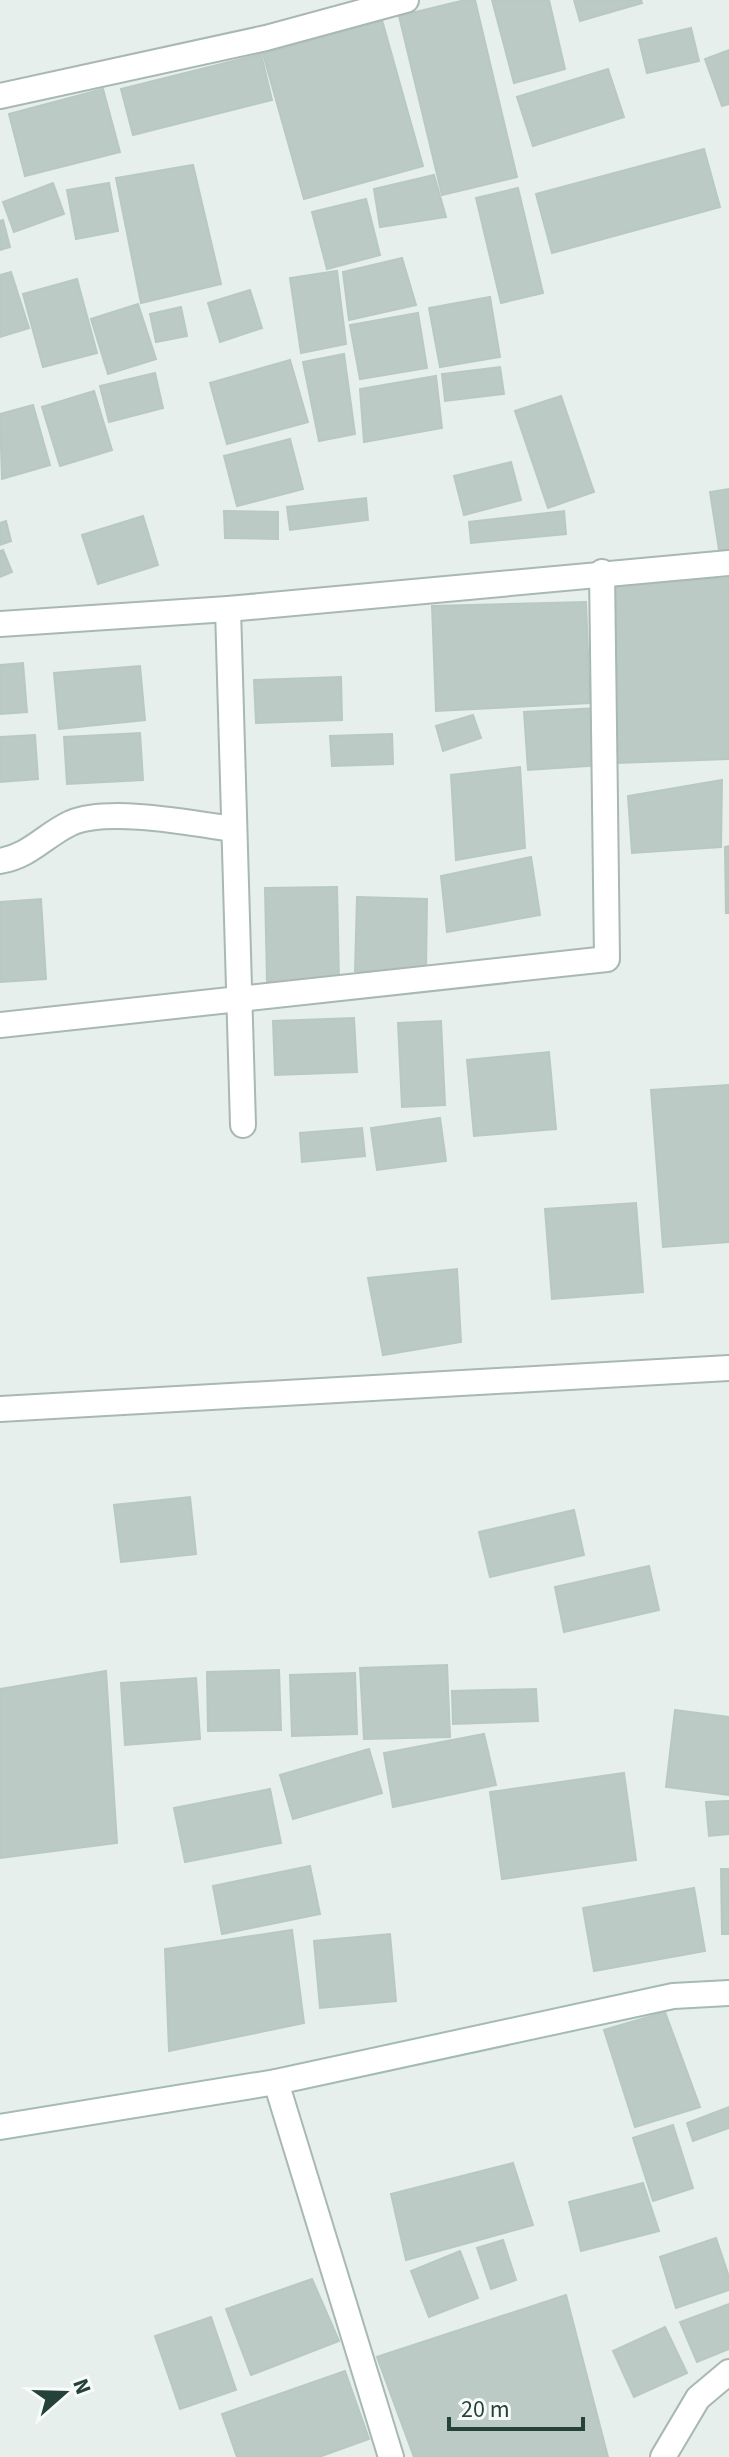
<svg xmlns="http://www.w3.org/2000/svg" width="729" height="2457" font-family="'Source Sans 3',sans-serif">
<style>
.building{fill:#bbcac4;stroke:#b8c9c2;stroke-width:2}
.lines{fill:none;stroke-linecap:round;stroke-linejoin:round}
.street-casing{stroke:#a8b8b2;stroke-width:28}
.secondary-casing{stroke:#a4bbb3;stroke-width:28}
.street{stroke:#fff;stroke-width:24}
.secondary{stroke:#fff;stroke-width:24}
</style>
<rect width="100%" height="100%" fill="#e6efeb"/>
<g class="building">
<path d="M465,0H475L517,177L442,195L399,16Z"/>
<path d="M492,0H549L565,69L514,83Z"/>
<path d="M574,0H641L642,3L580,21Z"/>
<path d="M382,20L423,166L304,199L263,54Z"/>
<path d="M691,28L699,61L647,73L639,40Z"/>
<path d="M729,50V104L722,106L705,59Z"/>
<path d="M261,54L272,100L133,135L121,89Z"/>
<path d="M608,69L624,117L533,146L517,97Z"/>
<path d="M103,89L120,152L25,176L9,114Z"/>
<path d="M704,149L720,207L552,253L536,194Z"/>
<path d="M193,165L221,284L141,303L116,178Z"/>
<path d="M434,175L446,217L380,227L374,189Z"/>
<path d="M53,183L64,214L14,232L3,202Z"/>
<path d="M109,183L118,231L76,239L67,190Z"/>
<path d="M518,188L543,293L501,303L476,198Z"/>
<path d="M366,199L380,255L327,269L312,212Z"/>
<path d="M3,220L10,247L0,250V221Z"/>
<path d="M402,258L416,305L349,320L343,272Z"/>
<path d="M337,271L346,344L301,353L290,278Z"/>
<path d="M11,272L29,328L0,337V275Z"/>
<path d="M77,279L97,353L43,367L23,294Z"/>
<path d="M250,290L262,328L220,342L208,303Z"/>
<path d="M490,297L500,357L440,367L429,308Z"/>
<path d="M138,304L156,359L108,374L91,319Z"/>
<path d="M181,307L187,336L156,342L150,314Z"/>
<path d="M418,313L427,368L360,379L350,325Z"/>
<path d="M344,354L355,434L319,441L303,362Z"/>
<path d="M290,360L308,422L227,444L210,383Z"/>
<path d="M500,367L504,394L445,401L442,374Z"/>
<path d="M155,373L163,408L109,422L100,386Z"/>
<path d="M436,376L442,428L364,442L360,389Z"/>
<path d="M94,391L112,450L60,466L42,407Z"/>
<path d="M561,396L594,492L548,508L515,411Z"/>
<path d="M33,405L50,465L2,479L0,414Z"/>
<path d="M290,439L303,489L237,506L224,456Z"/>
<path d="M511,462L521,500L464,515L454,476Z"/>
<path d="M729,489V554L720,556L710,492Z"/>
<path d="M366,498L368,520L290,530L287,507Z"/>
<path d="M224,511L278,512V539L225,538Z"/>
<path d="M564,511L566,534L471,543L469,522Z"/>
<path d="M143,516L158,565L98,584L82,535Z"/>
<path d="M6,521L11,541L0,545V523Z"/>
<path d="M3,550L12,572L0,577V551Z"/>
<path d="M729,578V759L617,763L611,585Z"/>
<path d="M586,602L590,703L436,711L432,606Z"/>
<path d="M23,663L27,712L0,714V665Z"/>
<path d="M140,666L145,720L59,729L54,673Z"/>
<path d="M341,677L342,720L256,723L254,680Z"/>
<path d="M598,708L602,765L528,770L524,712Z"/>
<path d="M473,715L481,738L443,751L436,726Z"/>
<path d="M140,733L143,780L67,784L64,737Z"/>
<path d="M392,734L393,764L332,766L330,736Z"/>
<path d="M35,735L38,779L0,782V737Z"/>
<path d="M520,767L525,848L456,860L451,775Z"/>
<path d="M722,780L721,847L632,853L628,796Z"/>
<path d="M729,846V913H726L725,847Z"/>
<path d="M531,857L540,915L447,932L441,876Z"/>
<path d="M337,887L339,981L267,982L265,888Z"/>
<path d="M357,897L427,899L426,972L355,971Z"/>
<path d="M41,899L46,979L0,982V902Z"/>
<path d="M354,1018L357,1072L275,1075L273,1021Z"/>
<path d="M441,1021L445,1105L402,1107L398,1023Z"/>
<path d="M549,1052L556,1129L474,1136L467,1060Z"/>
<path d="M729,1085V1242L663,1247L651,1090Z"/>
<path d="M440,1118L446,1161L377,1170L371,1128Z"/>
<path d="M362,1128L365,1156L302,1162L300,1133Z"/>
<path d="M636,1203L643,1292L552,1299L545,1209Z"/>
<path d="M457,1269L461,1342L383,1355L368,1278Z"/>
<path d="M190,1497L196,1554L121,1562L114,1505Z"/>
<path d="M574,1510L584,1555L490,1577L479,1532Z"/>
<path d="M649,1566L659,1610L564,1632L555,1587Z"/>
<path d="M447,1665L450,1737L364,1739L360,1668Z"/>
<path d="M279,1670L281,1730L208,1731L207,1672Z"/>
<path d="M106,1671L117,1843L0,1858V1689Z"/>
<path d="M355,1673L357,1734L292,1736L290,1675Z"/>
<path d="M196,1678L200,1739L125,1745L121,1683Z"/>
<path d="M536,1689L538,1721L453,1724L452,1691Z"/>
<path d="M675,1710L729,1717V1795L666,1787Z"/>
<path d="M484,1734L496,1785L393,1807L384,1753Z"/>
<path d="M369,1749L382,1793L293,1819L280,1775Z"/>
<path d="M624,1773L636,1860L502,1879L490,1792Z"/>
<path d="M270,1789L281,1843L185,1862L174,1808Z"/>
<path d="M729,1801V1834L709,1836L706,1802Z"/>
<path d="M310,1866L320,1914L222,1934L213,1886Z"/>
<path d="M721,1869H729V1934H722Z"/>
<path d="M694,1888L705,1951L594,1971L583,1908Z"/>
<path d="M292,1930L304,2023L169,2051L165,1949Z"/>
<path d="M390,1934L396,2001L320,2008L314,1941Z"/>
<path d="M665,2012L700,2107L635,2127L604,2030Z"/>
<path d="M729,2107V2128L693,2141L687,2123Z"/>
<path d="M673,2125L693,2188L653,2201L633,2138Z"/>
<path d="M513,2163L533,2225L406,2260L391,2194Z"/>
<path d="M643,2183L659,2231L581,2251L569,2202Z"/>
<path d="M716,2238L729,2277V2290L676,2308L660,2257Z"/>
<path d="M503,2240L516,2280L491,2289L477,2248Z"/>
<path d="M460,2251L478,2298L429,2317L411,2271Z"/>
<path d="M312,2279L339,2341L251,2375L226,2309Z"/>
<path d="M566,2295L608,2457H414L377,2357Z"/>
<path d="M729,2304V2349L697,2362L680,2322Z"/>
<path d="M211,2317L236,2390L180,2409L155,2336Z"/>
<path d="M665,2327L687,2373L634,2397L613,2351Z"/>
<path d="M345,2371L369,2439L319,2457H237L222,2414Z"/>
</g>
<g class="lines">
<defs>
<g id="street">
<path d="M0,96L266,38L406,0"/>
<path d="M228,609L243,1125"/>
<path d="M0,624L228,609L729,563"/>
<path d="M0,861C30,856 45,835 71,823C109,807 191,823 232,829"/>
<path d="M0,1025L607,959L602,572"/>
<path d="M0,1409L729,1368"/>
<path d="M276,2082L391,2457"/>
<path d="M663,2457L698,2398L729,2372"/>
</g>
<path id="secondary" d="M0,2127L276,2082L673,1996L729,1993"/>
</defs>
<use href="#street" class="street-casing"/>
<use href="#secondary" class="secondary-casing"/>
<use href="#street" class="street"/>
<use href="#secondary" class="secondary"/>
</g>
<g transform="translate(64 2393) rotate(70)" stroke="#f7fbf9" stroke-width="6" paint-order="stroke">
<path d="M0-6L14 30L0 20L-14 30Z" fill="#24423a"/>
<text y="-12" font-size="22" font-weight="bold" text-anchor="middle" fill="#24423a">N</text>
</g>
<path d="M449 2417v12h134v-12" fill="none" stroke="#24423a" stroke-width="4"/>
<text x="461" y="2417" font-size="24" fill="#24423a" stroke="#f7fbf9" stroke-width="6" paint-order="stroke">20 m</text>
</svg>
